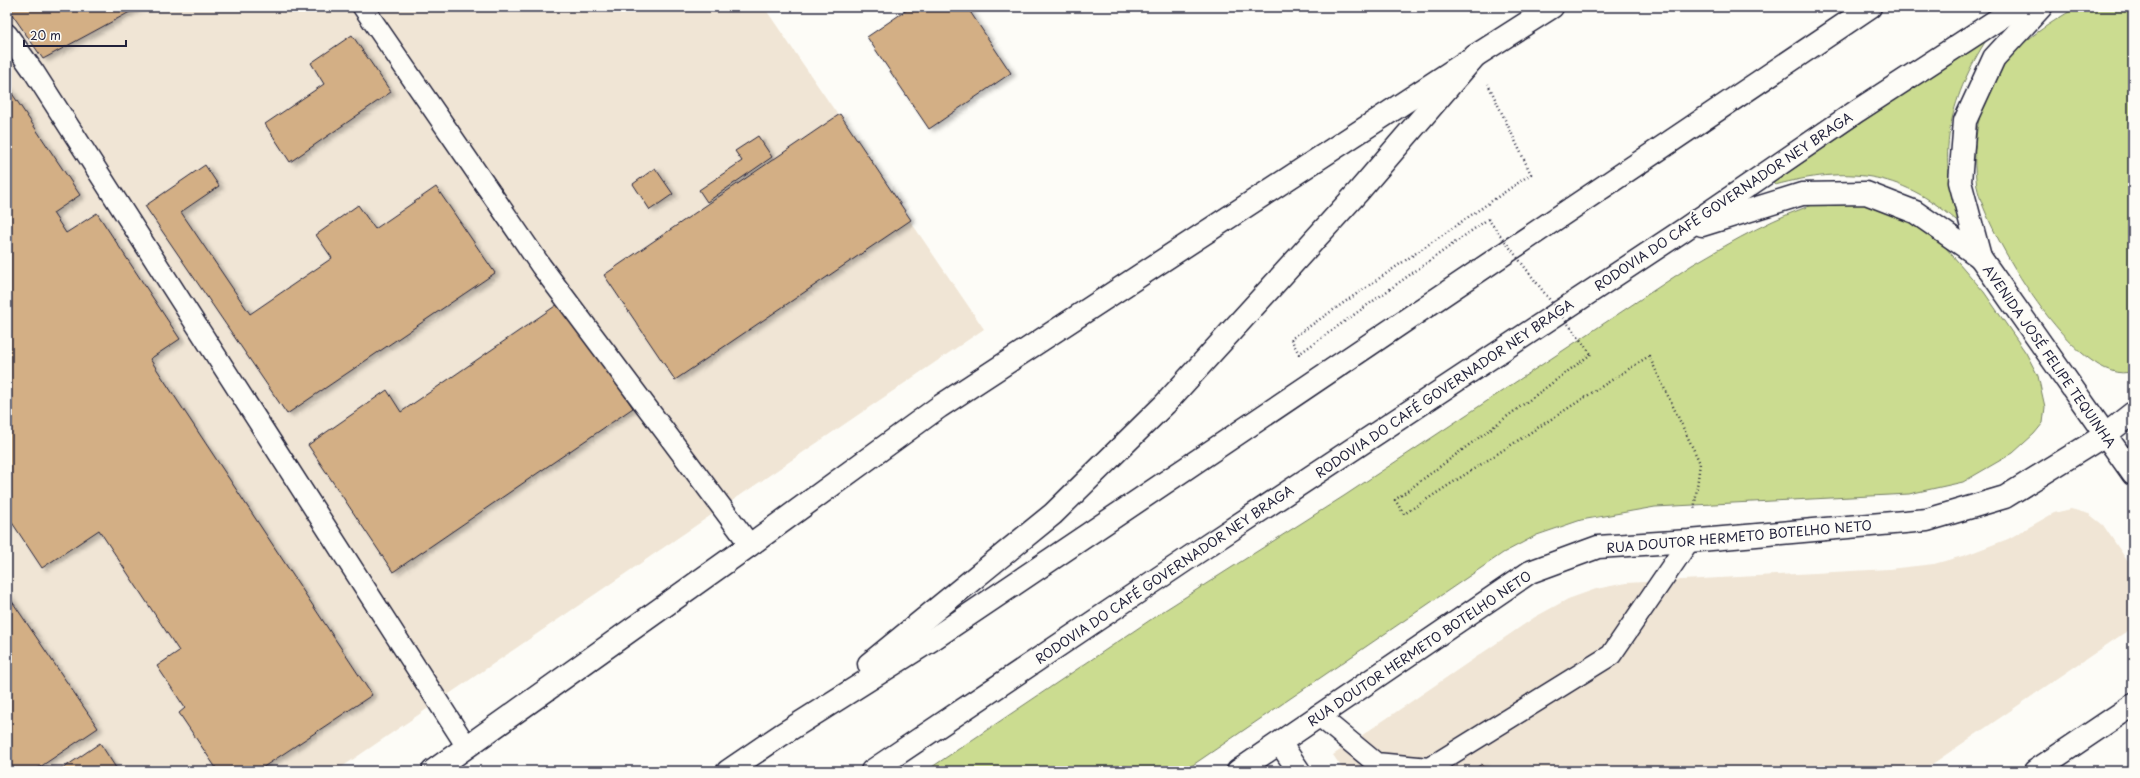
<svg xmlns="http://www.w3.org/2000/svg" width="2140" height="778" font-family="'Playpen Sans',sans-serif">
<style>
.built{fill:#f0e5d5}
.green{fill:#cbdc90;stroke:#767f66}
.building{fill:#d3af85;stroke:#22223b;filter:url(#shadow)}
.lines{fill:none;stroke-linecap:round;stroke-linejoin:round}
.service-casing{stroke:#22223b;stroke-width:23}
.minor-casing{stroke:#22223b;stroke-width:25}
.tertiary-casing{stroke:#22223b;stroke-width:25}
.motorway-casing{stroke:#22223b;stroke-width:25}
.path{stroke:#22223b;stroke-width:2.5;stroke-dasharray:1 3;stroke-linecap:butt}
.service{stroke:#fdfcf7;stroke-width:20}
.minor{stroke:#fdfcf7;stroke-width:22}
.tertiary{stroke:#fdfcf7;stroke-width:22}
.motorway{stroke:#fdfcf7;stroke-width:22}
.path-bridge{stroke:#22223b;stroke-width:2.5;stroke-dasharray:1 3;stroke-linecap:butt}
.labels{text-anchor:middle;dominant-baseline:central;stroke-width:4;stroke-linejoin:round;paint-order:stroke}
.street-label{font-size:13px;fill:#22223b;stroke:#fdfcf7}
</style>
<defs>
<filter id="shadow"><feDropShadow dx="4.5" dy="2.5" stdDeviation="2" flood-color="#0004"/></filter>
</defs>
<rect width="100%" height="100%" fill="#fdfcf7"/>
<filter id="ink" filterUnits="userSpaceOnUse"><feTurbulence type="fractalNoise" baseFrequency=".025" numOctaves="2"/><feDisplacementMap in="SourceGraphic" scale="8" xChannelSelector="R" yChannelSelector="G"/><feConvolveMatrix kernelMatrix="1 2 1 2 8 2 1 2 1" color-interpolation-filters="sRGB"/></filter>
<g filter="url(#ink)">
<g class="built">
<path d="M7,7H764L984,329L336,771H7Z"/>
<path d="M2071,509L2089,514L2103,525L2133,569V627L1922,771H1344L1333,755L1535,617L1568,599L1596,589L1626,583L1889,569L1934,564L1966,555L2008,539L2054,513Z"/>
</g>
<g class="green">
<path d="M2077,7H2133V371C2079,392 1984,229 1977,186C1971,150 1977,109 1995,77C2013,45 2047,25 2077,7Z"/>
<path d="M1985,38L1987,39C1953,92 1934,155 1959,216L1956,220C1899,171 1847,166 1775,185L1773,183Z"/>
<path d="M1825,201L1862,203L1915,223L1940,241L1984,292L2026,353L2038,376L2045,407L2043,423L2034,434L2013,453L1963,482L1909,494L1655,507L1581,520L1537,535L1503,553L1184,771H926L1165,610L1344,496L1692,265C1735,240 1777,215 1825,201Z"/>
</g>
<g class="building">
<path d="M7,7H139L43,59Z"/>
<path d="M911,7H967L1011,73L929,129L867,37Z"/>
<path d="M352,35L391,92L290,162L265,124L324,84L311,63Z"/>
<path d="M7,86L80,195L53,213L66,233L97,213L180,339L150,359L372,695L262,768L265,771H218L179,713L185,708L157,666L179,651L99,530L42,568L7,515Z"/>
<path d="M840,114L911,220L675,380L604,275Z"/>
<path d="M758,136L772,157L707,202L699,190L742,161L735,151Z"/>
<path d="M205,165L219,186L181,212L250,314L332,258L316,235L358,205L375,229L436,187L495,273L287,414L145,206Z"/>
<path d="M655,168L673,194L650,210L633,184Z"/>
<path d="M561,302L633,408L393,572L308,445L387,390L401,412Z"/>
<path d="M7,594L98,728L34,771H7Z"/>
<path d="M100,743L118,771H59Z"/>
<path d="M1482,764L1487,771H1471Z"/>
</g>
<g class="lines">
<defs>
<g id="service">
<path d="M363,7L541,266L750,545"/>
<path d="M7,34L34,72L467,747"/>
<path d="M1318,715L1376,763L1429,768L1611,655L1689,541"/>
</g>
<g id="minor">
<path d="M1280,743L1299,771"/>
<path d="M433,771L750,545L939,407L1466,62"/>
<path d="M2035,771L2133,705"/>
</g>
<g id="tertiary">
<path d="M1475,56L1552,7"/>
<path d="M1980,257L2133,474"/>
<path d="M1238,771L1530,572L1598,547L1689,541L1927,520L2005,497L2105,435L2133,413"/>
</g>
<g id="motorway">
<path d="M1702,225L1802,194L1866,193L1915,212L1980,257"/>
<path d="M1980,257L1960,182L1965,121L1994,58L2041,7"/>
<path d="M869,664L1053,514L1165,404L1358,192L1475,56"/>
<path d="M728,771L781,735L933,639L1870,7"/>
<path d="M872,771L1193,555L1682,231L1857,111L2017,7"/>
</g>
</defs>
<use href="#service" class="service-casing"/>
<use href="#minor" class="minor-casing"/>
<use href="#tertiary" class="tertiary-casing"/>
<use href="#motorway" class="motorway-casing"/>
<g class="path">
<path d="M1488,219L1299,354L1291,339L1531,174L1488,84"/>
<path d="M1591,354L1395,500L1404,514L1649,356L1700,463L1694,511"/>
</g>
<use href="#service" class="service"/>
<use href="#minor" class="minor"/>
<use href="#tertiary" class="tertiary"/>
<use href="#motorway" class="motorway"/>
<path class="path-bridge" d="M1488,219L1591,354"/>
</g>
</g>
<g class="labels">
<g class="street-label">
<text transform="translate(1723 201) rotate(-34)">RODOVIA DO CAFÉ GOVERNADOR NEY BRAGA</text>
<text transform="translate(2050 356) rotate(55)">AVENIDA JOSÉ FELIPE TEQUINHA</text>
<text transform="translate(1444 388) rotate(-34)">RODOVIA DO CAFÉ GOVERNADOR NEY BRAGA</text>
<text transform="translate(1739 536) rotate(-5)">RUA DOUTOR HERMETO BOTELHO NETO</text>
<text transform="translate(1164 574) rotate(-34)">RODOVIA DO CAFÉ GOVERNADOR NEY BRAGA</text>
<text transform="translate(1419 648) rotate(-34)">RUA DOUTOR HERMETO BOTELHO NETO</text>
</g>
</g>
<rect width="2140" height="778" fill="none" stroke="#fdfcf7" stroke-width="24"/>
<rect x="12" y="12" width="2116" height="754" fill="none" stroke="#22223b" stroke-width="1.5" filter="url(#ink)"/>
<path d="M24 40v6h102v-6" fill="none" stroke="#22223b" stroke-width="2"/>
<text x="30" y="40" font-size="12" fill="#22223b" stroke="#fdfcf7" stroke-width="3" paint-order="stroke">20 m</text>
</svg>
